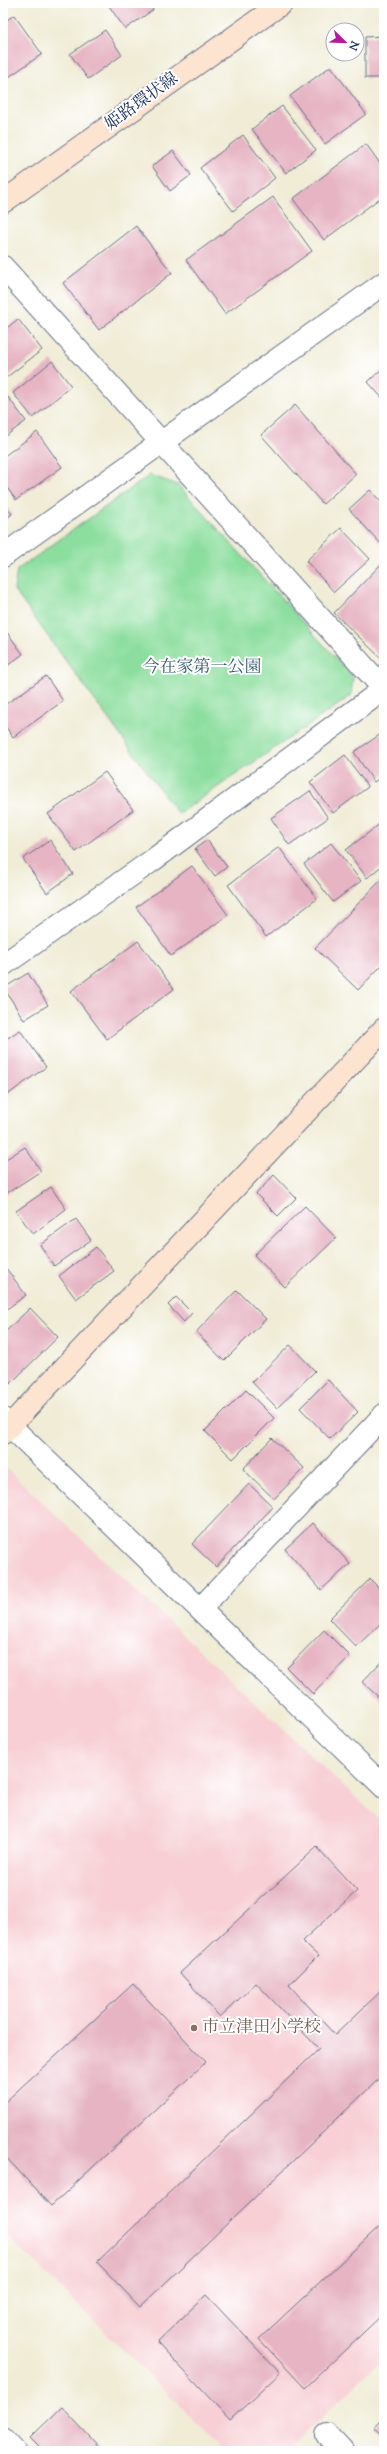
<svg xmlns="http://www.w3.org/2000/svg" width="387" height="2454" font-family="'Sorts Mill Goudy','Noto Serif JP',serif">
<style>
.built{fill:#f7cfd4}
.green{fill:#8cde9e;stroke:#54867e}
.building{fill:#e6b4c3}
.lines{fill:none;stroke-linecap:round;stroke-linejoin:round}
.street-casing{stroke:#667188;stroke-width:24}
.secondary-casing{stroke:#667188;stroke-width:24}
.street{stroke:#fff;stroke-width:22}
.secondary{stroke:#fde4d1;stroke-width:22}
.education-dot{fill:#8d6e63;stroke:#fff;stroke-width:1.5}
.labels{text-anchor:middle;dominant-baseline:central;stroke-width:4;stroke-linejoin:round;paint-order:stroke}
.street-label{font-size:17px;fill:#1b2f5e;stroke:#fff}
.park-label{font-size:17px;fill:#375b6e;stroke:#fff}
.education-label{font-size:17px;fill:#785e54;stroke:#fff;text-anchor:start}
</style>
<rect width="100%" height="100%" fill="#fff"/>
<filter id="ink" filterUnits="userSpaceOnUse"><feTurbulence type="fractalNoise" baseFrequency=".025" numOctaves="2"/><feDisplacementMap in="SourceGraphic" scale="8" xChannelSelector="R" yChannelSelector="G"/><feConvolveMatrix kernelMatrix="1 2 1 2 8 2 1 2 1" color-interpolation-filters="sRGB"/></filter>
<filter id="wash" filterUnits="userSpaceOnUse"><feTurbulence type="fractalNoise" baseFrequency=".012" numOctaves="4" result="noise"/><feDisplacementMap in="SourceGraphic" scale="16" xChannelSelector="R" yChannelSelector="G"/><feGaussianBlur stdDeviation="0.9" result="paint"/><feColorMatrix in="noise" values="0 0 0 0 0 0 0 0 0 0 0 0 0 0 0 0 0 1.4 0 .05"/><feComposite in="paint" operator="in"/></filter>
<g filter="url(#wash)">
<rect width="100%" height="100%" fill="#f0ecd6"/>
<path class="built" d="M3,1465L384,1824V2358L286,2451H226L3,2232Z"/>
<path class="green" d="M150,475L178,485L353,677L351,696L178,814L14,590L17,570Z"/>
<g id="blocks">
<g class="building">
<path d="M107,3H149L153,10L125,29Z"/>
<path d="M14,15L42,54L3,81V23Z"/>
<path d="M105,30L122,55L88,79L70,54Z"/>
<path d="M384,36V78H365V37Z"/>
<path d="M331,66L366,114L325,144L290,96Z"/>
<path d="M282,106L316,150L286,173L252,129Z"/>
<path d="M243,135L275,178L233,211L200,168Z"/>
<path d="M366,144L384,169V195L324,240L293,199Z"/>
<path d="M173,151L191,175L170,191L152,166Z"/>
<path d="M273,197L312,251L225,314L186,260Z"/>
<path d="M136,226L172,273L99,330L63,283Z"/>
<path d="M18,319L42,350L3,380V331Z"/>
<path d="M52,361L71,386L33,418L13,393Z"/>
<path d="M384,367V400L368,382Z"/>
<path d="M8,397L26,421L3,438V400Z"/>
<path d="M295,405L356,474L323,504L261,435Z"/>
<path d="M37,432L62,467L16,500L3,482V457Z"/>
<path d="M370,490L384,505V540L380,543L349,509Z"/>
<path d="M3,502L12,514L3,521Z"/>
<path d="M341,528L370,559L334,592L306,561Z"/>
<path d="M384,561V661L334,613Z"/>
<path d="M3,627L23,654L3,669Z"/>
<path d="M46,676L63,701L13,737L3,723V706Z"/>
<path d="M384,732V775L374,782L354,752Z"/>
<path d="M345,755L368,787L333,813L310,782Z"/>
<path d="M105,772L133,810L76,852L48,814Z"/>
<path d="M310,791L328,818L289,845L271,818Z"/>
<path d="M381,823L384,827V864L367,878L346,850Z"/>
<path d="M50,840L73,874L47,893L23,859Z"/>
<path d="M207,840L227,867L215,876L195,849Z"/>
<path d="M331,843L361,881L333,902L304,864Z"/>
<path d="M279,847L317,899L266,937L228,885Z"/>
<path d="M192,866L228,915L171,956L136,907Z"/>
<path d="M384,877V963L358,990L315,948Z"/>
<path d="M138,941L174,989L107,1039L71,991Z"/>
<path d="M28,973L48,1005L24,1020L4,988Z"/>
<path d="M20,1030L46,1067L3,1098V1041Z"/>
<path d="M25,1147L41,1171L4,1195L3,1161Z"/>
<path d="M274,1175L296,1198L278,1216L256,1194Z"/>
<path d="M51,1187L66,1209L33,1234L16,1211Z"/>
<path d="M305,1206L336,1238L285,1287L254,1255Z"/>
<path d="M76,1219L91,1240L54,1266L40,1245Z"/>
<path d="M96,1247L114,1271L76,1299L59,1276Z"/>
<path d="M5,1267L26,1295L3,1312V1268Z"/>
<path d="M237,1290L266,1319L224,1361L196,1332Z"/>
<path d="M176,1297L192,1313L184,1322L168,1305Z"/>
<path d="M30,1308L58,1337L10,1384L3,1376V1334Z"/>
<path d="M290,1345L315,1371L277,1408L252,1382Z"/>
<path d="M328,1380L358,1412L330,1439L300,1408Z"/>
<path d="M246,1390L274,1418L233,1459L205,1431Z"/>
<path d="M272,1438L304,1468L274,1499L243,1469Z"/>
<path d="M249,1484L273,1507L216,1567L192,1544Z"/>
<path d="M313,1523L350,1564L321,1590L285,1549Z"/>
<path d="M370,1579L384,1593V1620L356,1647L329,1619Z"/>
<path d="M324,1630L350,1656L313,1694L287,1668Z"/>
<path d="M384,1659V1702L362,1682Z"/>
<path d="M317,1847L357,1891L302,1941L318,1956L289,1985L335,2035L384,1988V2074L140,2307L97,2262L319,2049L256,1983L220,2017L180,1973Z"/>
<path d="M133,1984L206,2062L51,2206L3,2154V2104Z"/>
<path d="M384,2222V2313L305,2388L259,2339Z"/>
<path d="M206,2295L280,2373L230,2420L157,2342Z"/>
<path d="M62,2407L103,2451H43L30,2438Z"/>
<path d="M384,2417V2436L374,2427Z"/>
</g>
</g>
</g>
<g filter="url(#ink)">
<use href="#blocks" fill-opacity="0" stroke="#667188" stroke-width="1"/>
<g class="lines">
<defs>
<g id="street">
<path d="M3,267L384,689"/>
<path d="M3,556L384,283"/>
<path d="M3,965L153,860L384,689"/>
<path d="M3,1419L384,1787"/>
<path d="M200,1609L384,1415"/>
<path d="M327,2435L342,2451"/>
<path d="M3,2439L14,2451"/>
</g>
<g id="secondary">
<path d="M3,202L282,3"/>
<path d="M3,1433L384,1029"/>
</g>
</defs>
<use href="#street" class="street-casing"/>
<use href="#secondary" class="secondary-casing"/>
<use href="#street" class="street"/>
<use href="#secondary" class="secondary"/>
</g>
</g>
<circle class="education-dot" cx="194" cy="2028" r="4"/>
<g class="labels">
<g class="street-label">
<text transform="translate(142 102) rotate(-36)">姫路環状線</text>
</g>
<g class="park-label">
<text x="202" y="668">今在家第一公園</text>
</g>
<g class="education-label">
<text x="202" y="2028">市立津田小学校</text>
</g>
</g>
<rect width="387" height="2454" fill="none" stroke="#fff" stroke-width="16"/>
<g transform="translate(345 42) rotate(113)"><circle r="19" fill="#ffffff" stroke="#a4acbf"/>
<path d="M0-3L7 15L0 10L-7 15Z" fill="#b5179e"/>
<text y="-6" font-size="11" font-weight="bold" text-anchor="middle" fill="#1b2f5e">N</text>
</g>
</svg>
